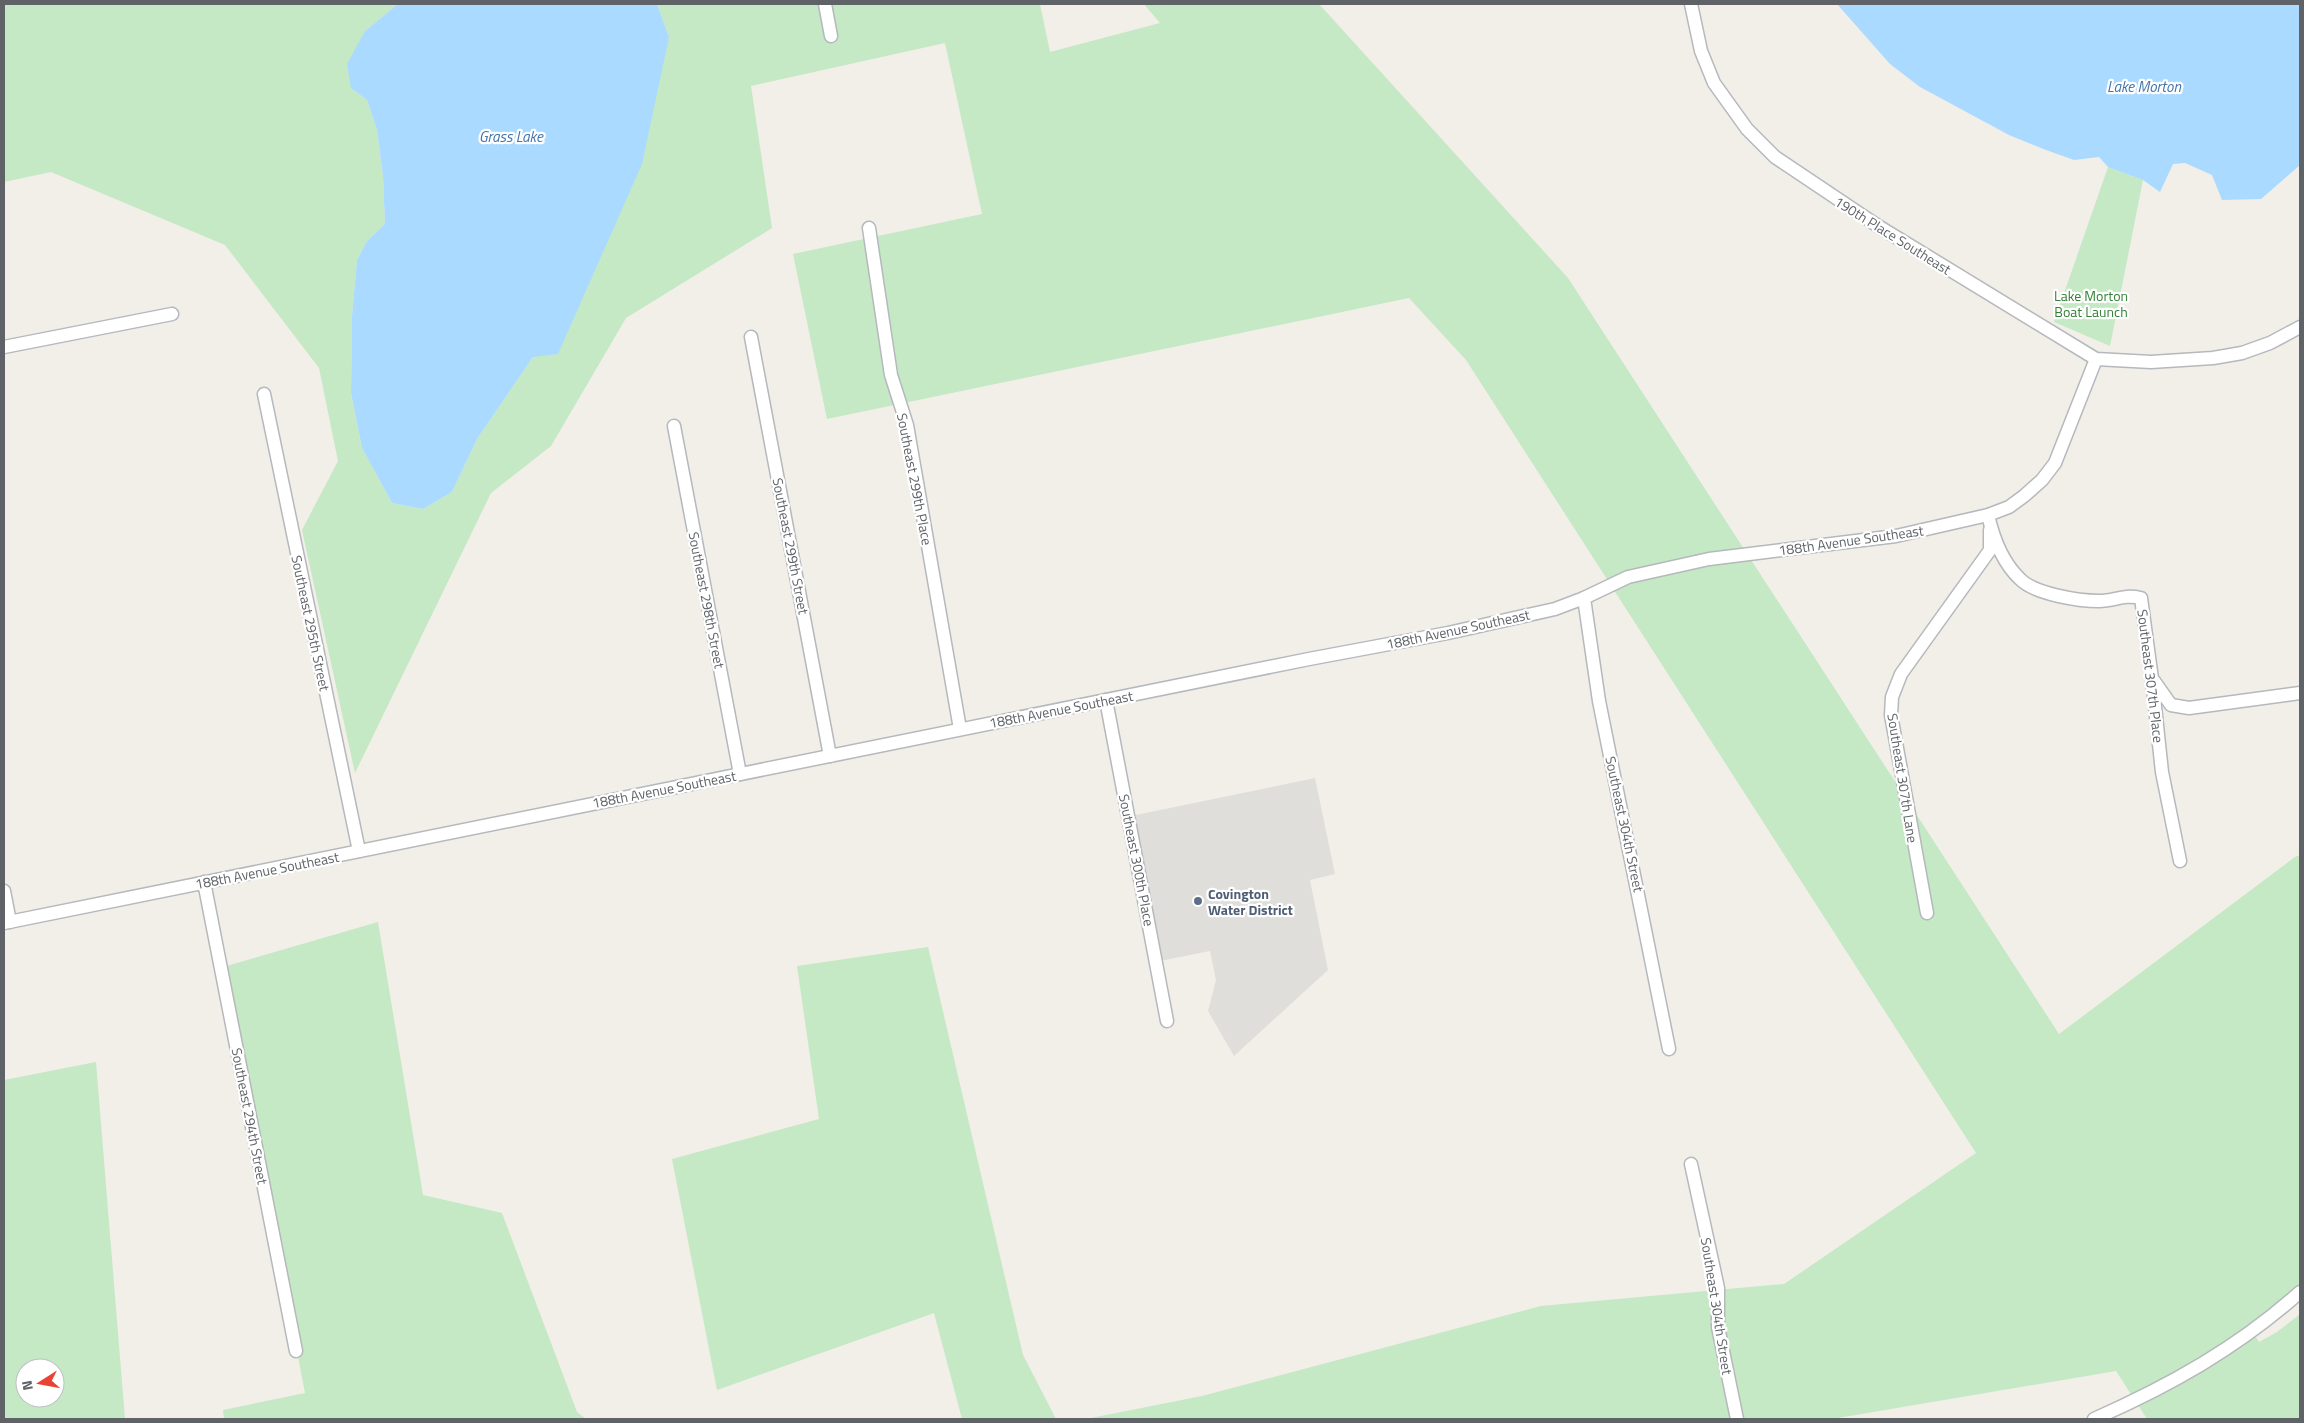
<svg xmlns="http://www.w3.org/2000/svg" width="2304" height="1423" font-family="'Titillium Web',sans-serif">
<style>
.industrial{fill:#e0deda}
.green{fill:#c5e8c5;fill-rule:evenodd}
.water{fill:#aadaff}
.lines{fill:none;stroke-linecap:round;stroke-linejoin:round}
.minor-casing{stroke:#b5b8bc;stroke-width:15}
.minor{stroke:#fff;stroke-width:12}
.service-dot{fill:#5c6f8a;stroke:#fff;stroke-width:2}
.labels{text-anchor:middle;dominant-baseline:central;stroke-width:4.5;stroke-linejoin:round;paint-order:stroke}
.street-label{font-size:14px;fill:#5f6368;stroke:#fff}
.park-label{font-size:14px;fill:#348238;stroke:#fff}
.service-label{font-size:14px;font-weight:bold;fill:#4e5e75;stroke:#fff;text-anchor:start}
.water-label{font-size:15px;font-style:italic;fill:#4174aa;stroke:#fff}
</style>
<rect width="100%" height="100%" fill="#f1efe8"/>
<path class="industrial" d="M1315,778L1335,874L1310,880L1328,970L1234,1056L1208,1011L1216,980L1210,951L1160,961L1131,816Z"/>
<g class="green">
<path d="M4,4H398L365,31L351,88L367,100L377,130L383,176L385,224L367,241L357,260L352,316L351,393L362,448L392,503L423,509L452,492L477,439L533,357L669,37L657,4H1040L1050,52L1160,23L1144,4H1319L1568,278L2059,1034L2295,857L2300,855V1284L2249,1326L2259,1342L2277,1332L2300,1314V1419H2147L2116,1371L1832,1419H1086L1202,1396L1541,1306L1784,1284L1976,1153L1466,360L1409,298L827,419L793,254L982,214L945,43L751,86L772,228L626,318L551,446L491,493L355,773L302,530L338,461L319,368L225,245L51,172L4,182Z"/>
<path d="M2108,167L2143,180L2110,346L2054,322Z"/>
<path d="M378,922L423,1195L502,1213L577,1412L586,1419H224L223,1410L305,1393L223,967Z"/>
<path d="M928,947L1023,1355L1056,1419H962L934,1313L717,1390L672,1159L819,1119L797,966Z"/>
<path d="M96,1062L125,1419H4V1080ZM25,1368H55V1398H25Z"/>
</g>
<g class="water">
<path d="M398,4H657L669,37L642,164L558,354L533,357L477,439L452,492L423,509L392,503L362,448L351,393L352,316L357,260L367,241L385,224L383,176L377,130L367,100L351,88L347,64L365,31Z"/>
<path d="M1837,4H2300V165L2261,199L2222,200L2212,175L2185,163L2173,164L2160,192L2143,180L2108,167L2099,157L2074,160L2046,150L2009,135L1920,87L1890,64Z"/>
</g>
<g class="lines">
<defs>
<g id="minor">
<path d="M825,4L831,36"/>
<path d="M1691,4L1701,51L1714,83L1747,129L1775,157L1878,226L2096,359L2151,362L2213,358L2242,353L2270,343L2300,327"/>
<path d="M869,228L891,375L907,425L960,729"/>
<path d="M751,337L830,756"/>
<path d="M4,347L172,314"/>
<path d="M264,394L359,851"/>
<path d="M674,426L740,774"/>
<path d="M1988,515C1993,537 2003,563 2020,579C2034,594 2079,601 2099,601C2116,601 2122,594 2141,598L2152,679L2162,772L2180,861"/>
<path d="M1584,598L1599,701L1669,1049"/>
<path d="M2154,681L2171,705L2189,708L2300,693"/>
<path d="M1106,700L1167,1021"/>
<path d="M204,882L296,1351"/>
<path d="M4,891L10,922"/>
<path d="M1927,913L1891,715L1892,697L1901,674L1990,550V530"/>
<path d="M4,923L1309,659L1448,633L1555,609L1584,598L1628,577L1709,559L1896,536L1988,515L2009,507L2024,496L2042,480L2055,463L2096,359"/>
<path d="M1691,1164L1718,1288V1327L1737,1419"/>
<path d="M2094,1419C2169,1386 2239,1347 2300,1292"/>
</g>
</defs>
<use href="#minor" class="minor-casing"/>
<use href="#minor" class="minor"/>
</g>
<circle class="service-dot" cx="1198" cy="901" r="5"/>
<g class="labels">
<g class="street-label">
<text transform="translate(1893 235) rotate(32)">190th Place Southeast</text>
<text transform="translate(915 479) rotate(79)">Southeast 299th Place</text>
<text transform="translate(1851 540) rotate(-8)">188th Avenue Southeast</text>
<text transform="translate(791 546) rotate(79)">Southeast 299th Street</text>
<text transform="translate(707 600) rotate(79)">Southeast 298th Street</text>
<text transform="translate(311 623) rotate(78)">Southeast 295th Street</text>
<text transform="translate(1458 629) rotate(-12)">188th Avenue Southeast</text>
<text transform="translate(2151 676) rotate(83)">Southeast 307th Place</text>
<text transform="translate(1061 709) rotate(-11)">188th Avenue Southeast</text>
<text transform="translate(1903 778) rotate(81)">Southeast 307th Lane</text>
<text transform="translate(664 789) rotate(-11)">188th Avenue Southeast</text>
<text transform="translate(1625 824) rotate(78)">Southeast 304th Street</text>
<text transform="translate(1137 860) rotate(79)">Southeast 300th Place</text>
<text transform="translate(267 870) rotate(-11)">188th Avenue Southeast</text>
<text transform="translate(250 1116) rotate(79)">Southeast 294th Street</text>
<text transform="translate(1717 1306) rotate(81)">Southeast 304th Street</text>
</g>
<g class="park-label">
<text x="2091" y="295">Lake Morton<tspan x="2091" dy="16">Boat Launch</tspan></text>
</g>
<g class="service-label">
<text x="1208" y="893">Covington<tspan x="1208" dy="16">Water District</tspan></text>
</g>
<g class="water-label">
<text x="2144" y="86">Lake Morton</text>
<text x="511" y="136">Grass Lake</text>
</g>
</g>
<rect width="2304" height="1423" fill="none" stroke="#5f6368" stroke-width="10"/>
<g transform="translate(40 1383) rotate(259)"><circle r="24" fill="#ffffff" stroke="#bfc1c3"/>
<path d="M0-4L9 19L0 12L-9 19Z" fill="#ea4335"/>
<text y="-8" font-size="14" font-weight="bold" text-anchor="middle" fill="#5f6368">N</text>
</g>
</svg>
